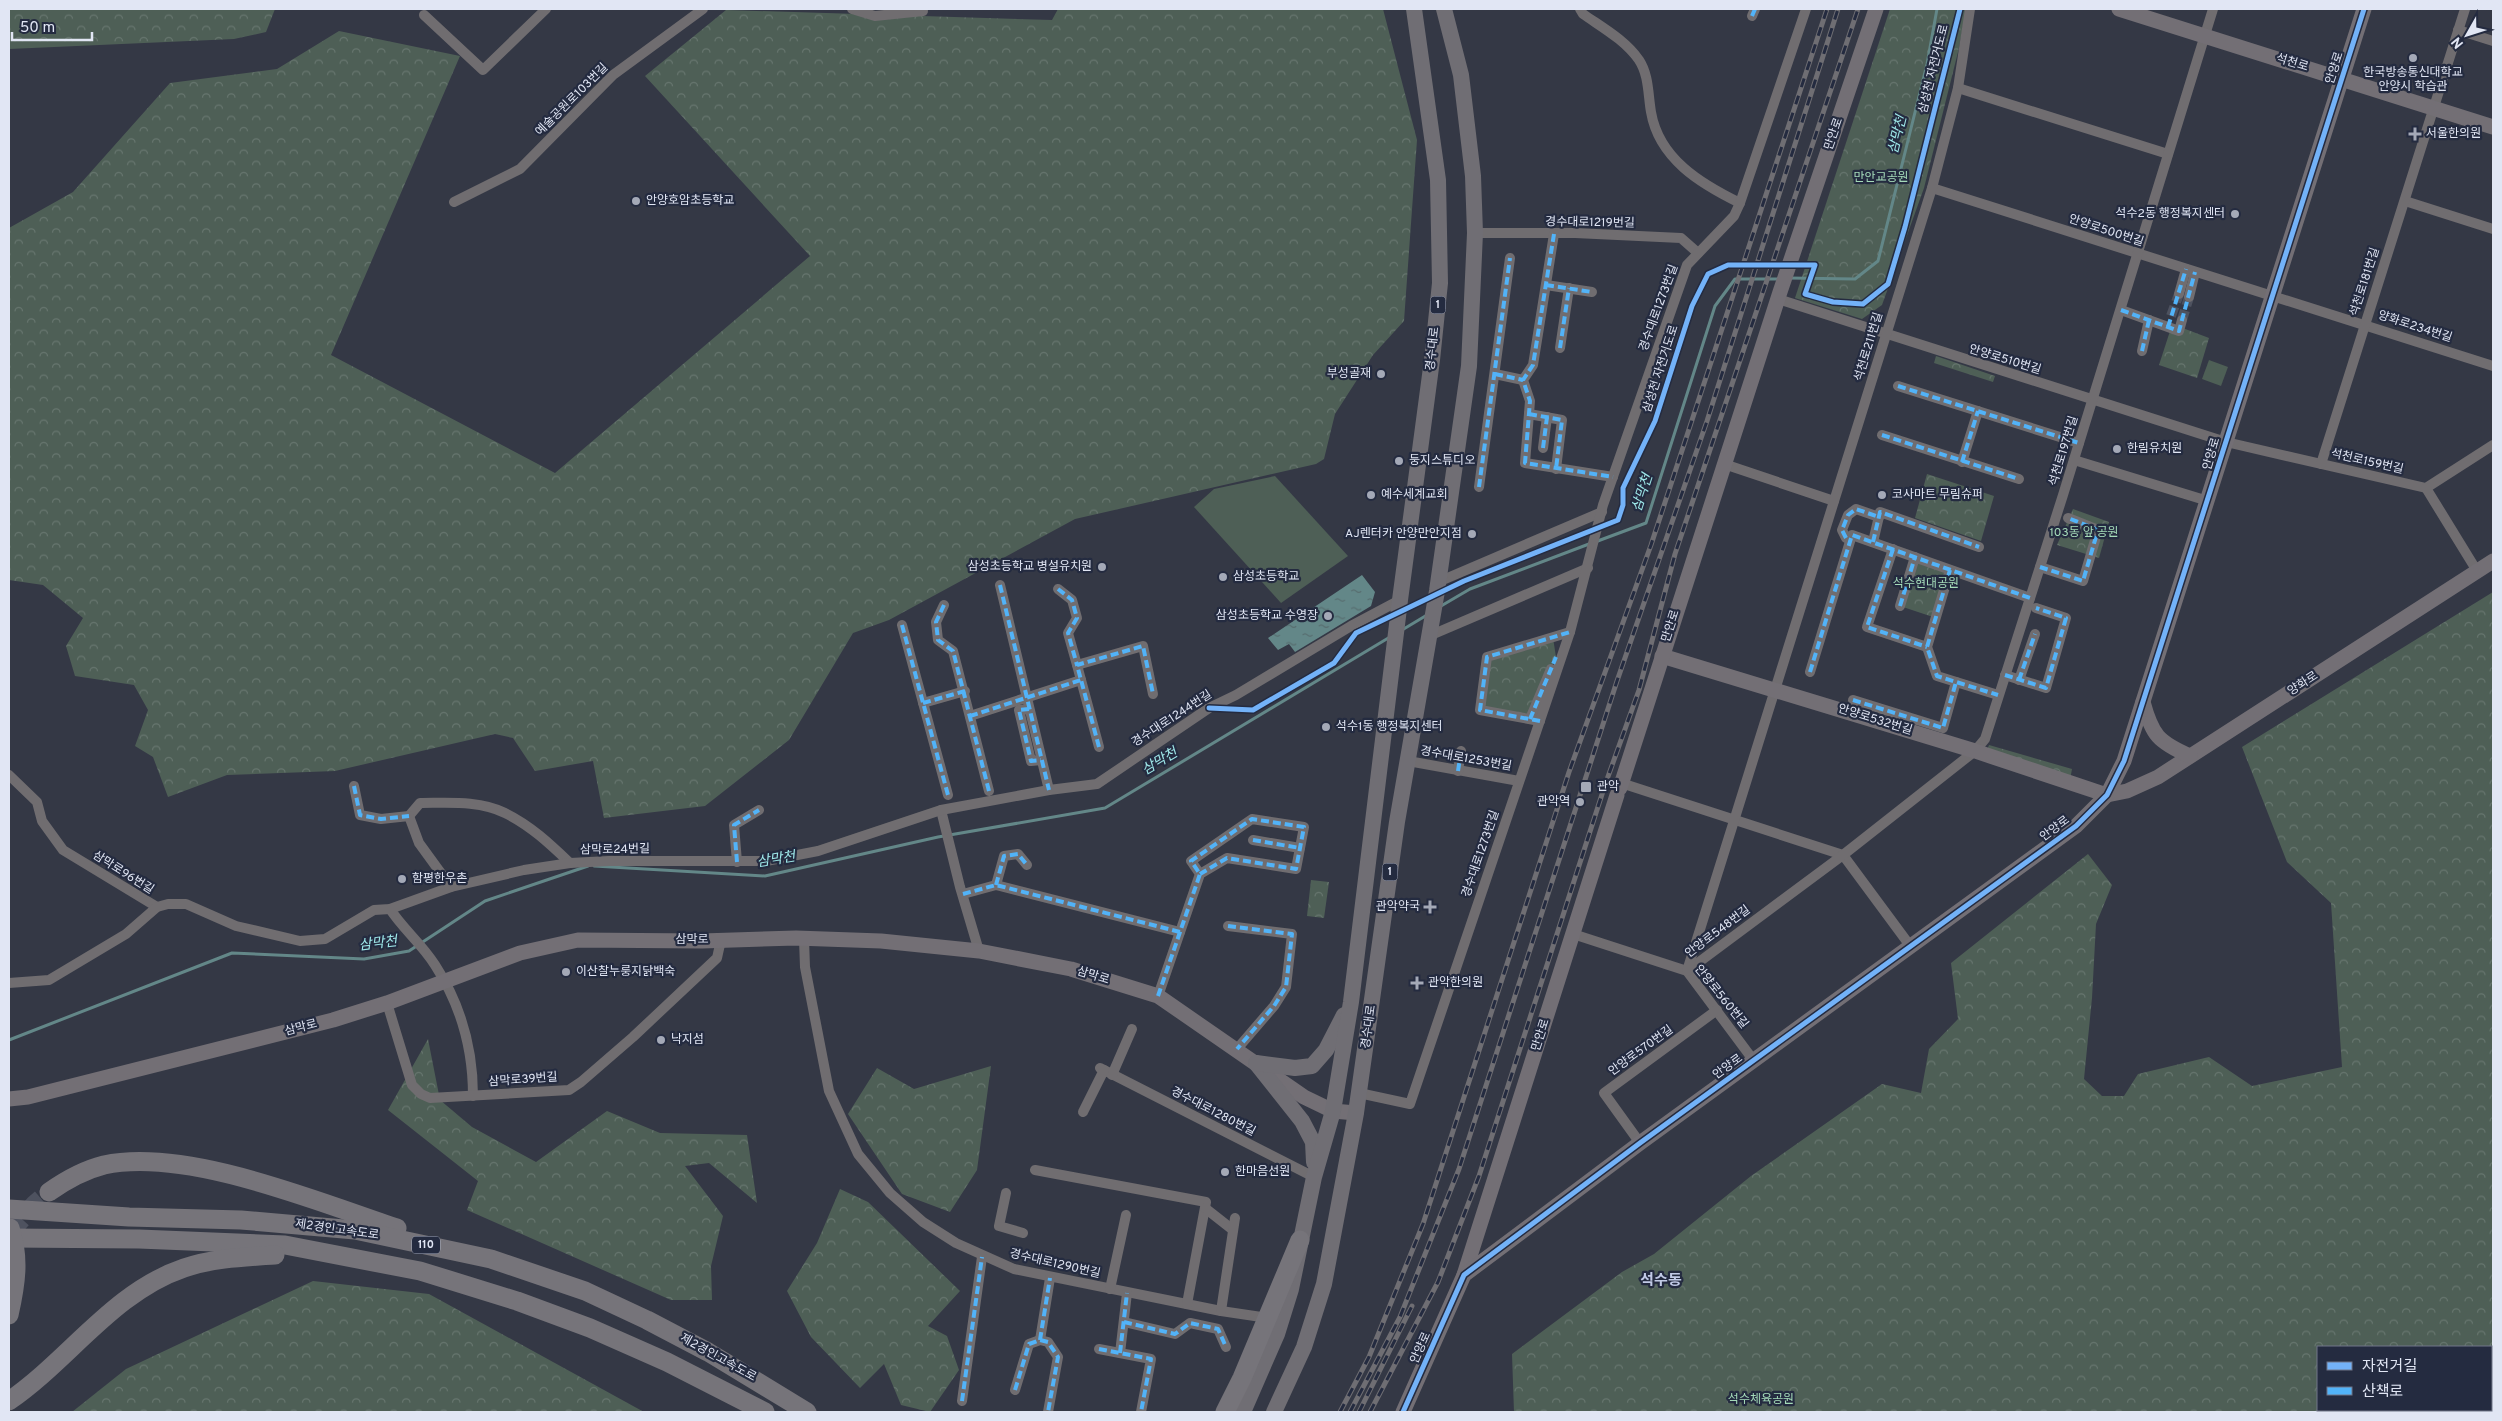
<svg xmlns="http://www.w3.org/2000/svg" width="2502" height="1421" font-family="Overpass,'Noto Sans KR',sans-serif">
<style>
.forest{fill:url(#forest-crowns);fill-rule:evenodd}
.garden{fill:#4e5f56}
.water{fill:url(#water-ripples)}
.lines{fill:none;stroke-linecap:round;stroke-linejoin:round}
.stream{stroke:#638788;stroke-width:3}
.street-tunnel{stroke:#4e525f;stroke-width:10;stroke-dasharray:10 5;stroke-linecap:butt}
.highway-tunnel{stroke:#4e525f;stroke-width:19;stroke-dasharray:19 9;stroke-linecap:butt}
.street{stroke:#706d70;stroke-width:10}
.secondary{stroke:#736f75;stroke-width:15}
.primary{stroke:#706e74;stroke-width:16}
.highway{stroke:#76747a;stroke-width:19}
.rail-casing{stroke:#6f6e73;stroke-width:5}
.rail{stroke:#242b40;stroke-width:3;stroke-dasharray:9;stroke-linecap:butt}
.quiet{stroke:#52b3f8;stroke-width:4;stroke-dasharray:8 4;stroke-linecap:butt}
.cycleway-casing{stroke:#242b40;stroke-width:8}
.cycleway{stroke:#73b2f8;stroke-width:5}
.poi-dot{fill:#a4a9b7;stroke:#242b40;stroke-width:2}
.labels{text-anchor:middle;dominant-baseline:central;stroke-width:4.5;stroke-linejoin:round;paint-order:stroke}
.shield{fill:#242b40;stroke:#a8aebe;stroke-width:1}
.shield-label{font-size:11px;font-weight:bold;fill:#e1e6f4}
.street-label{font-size:12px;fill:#e1e6f4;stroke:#242b40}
.poi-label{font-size:12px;fill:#e1e6f4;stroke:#242b40;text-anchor:start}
.park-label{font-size:12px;fill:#a5dbb9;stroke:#242b40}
.water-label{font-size:14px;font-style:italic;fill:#9fe9ea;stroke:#242b40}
.quarter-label{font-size:15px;font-weight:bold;fill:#c1cae6;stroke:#242b40}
</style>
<defs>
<pattern id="forest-crowns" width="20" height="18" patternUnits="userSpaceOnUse" patternTransform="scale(1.25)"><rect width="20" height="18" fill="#4e5f56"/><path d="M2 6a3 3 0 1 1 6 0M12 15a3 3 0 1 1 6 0" fill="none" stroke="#67766f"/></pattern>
<pattern id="water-ripples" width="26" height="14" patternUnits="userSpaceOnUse" patternTransform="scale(1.25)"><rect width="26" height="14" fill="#638788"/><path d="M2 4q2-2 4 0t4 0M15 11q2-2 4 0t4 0" fill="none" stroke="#576d6f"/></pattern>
</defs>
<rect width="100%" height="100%" fill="#343845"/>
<g class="forest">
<path d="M9,9H275L266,32L234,39L9,49Z"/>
<path d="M1058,9H1383L1417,140L1404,321L1373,355L1335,414L1324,459L1316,464L1075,519L889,620L853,633L789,740L705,806L604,818L593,761L535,771L513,738L495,734L335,771L227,775L168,797L153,757L135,746L148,710L134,685L75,676L66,646L83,618L43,585L9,580V228L73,192L170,83L277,69L339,31L460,56L331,355L555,473L810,256L645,76L726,10L1052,20Z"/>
<path d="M1890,9H1966L1959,48L1924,188L1882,305L1862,319L1795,298Z"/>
<path d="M2180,327L2209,338L2197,378L2159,365L2171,328Z"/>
<path d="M1936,356L1995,376L1993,382L1934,363Z"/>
<path d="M1927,474L1994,496L1981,541L1915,518Z"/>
<path d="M2073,509L2109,522L2099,558L2057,545Z"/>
<path d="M1915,557L1950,570L1936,618L1900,606Z"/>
<path d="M2493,592V1412H1514L1512,1354L1622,1272L1654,1254L1751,1176L1882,1084L1921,1093L1929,1049L1958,1019L1951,963L2088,854L2112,885L2096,924L2092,998L2084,1079L2102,1096H2124L2138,1074L2209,1057L2252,1086L2342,1067L2331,903L2287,862L2242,747ZM2318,1347H2491V1410H2318Z"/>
<path d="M1553,638L1556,657L1530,719L1480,710L1487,657Z"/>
<path d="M1989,745L2072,769L2070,780L1985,755Z"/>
<path d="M1311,880L1329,882L1324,918L1307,916Z"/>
<path d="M428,1039L440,1100L472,1127L536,1162L607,1111L660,1133L747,1135L757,1203L709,1163L685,1166L723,1216L711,1266L712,1300H671L467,1210L478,1181L388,1110Z"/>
<path d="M991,1066L977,1170L950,1212L902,1194L848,1114L877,1068L914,1089Z"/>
<path d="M840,1189L868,1202L960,1291L928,1326L947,1336L959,1370L930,1412L901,1405L884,1364L860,1388L811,1337L787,1291L817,1243Z"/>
<path d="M313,1281L429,1294L644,1412H72L126,1369Z"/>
</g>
<g class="garden">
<path d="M2209,360L2228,367L2221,386L2202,379Z"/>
<path d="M1275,476L1348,556L1281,603L1194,507L1214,489Z"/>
</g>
<path class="water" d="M1362,575L1375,592L1371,606L1295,652L1289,644L1278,650L1268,638Z"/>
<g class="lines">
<g class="stream">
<path d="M1789,278L1855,279L1878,261L1927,64L1937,9"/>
<path d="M1595,542L1646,523L1715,306L1735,279H1780"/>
<path d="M1441,606L1470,589L1589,544"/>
<path d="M1402,630L1427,615"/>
<path d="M594,866L765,876L938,837L1105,808L1390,637"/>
<path d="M9,1040L232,953L364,959L409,951L485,901L588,866"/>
</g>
<g class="street-tunnel">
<path d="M2171,316L2179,294"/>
<path d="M2182,320L2189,297"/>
</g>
<path class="highway-tunnel" d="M9,1233L34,1205L49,1192"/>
<g class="street">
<path d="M852,9L875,16L923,11"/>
<path d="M1580,9L1583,14C1603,28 1625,40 1639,60C1649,75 1648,95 1651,112C1659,159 1701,184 1740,203"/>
<path d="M424,15L483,70L546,9"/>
<path d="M1752,16L1755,9"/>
<path d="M2458,30L2493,41"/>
<path d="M1958,88L2168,154"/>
<path d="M1932,188L2493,366"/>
<path d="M2405,201L2493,229"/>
<path d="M454,202L520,169L613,75L703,9"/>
<path d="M1475,233H1575L1681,238L1698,253"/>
<path d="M1554,234L1533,365L1523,380L1530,401L1525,463L1613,477"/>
<path d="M1546,285L1592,292"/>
<path d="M2179,294L2186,269"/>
<path d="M2189,297L2195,272"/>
<path d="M1778,299L2226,442L2426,488L2493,445"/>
<path d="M2121,310L2179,331L2182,320"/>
<path d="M1560,348L1569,288"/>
<path d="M2142,351L2149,320"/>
<path d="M1495,374L1523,380"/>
<path d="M1898,386L2079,443"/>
<path d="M1529,414L1562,420L1556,469"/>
<path d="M1882,435L2019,479"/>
<path d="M1543,448L1547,417"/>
<path d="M2074,460L2208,501"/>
<path d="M1962,462L1978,411"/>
<path d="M1724,464L1834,501"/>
<path d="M2321,464L2465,9"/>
<path d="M1479,487L1510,258"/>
<path d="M2426,488L2477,571"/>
<path d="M1846,538L1842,530L1848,515L1856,509L1879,517"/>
<path d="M1873,542L1880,512L1979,547"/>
<path d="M1893,549L1867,627L1927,647"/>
<path d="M2040,567L2083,581L2098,530L2068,518"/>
<path d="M1950,570L1927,647L1937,676L1998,695"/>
<path d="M1438,582L1602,512"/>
<path d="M1000,585L1049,790"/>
<path d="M1058,589L1072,600L1077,618L1068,633L1077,665"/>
<path d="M944,605L936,622L938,640L953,651L989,791"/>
<path d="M1900,606L1915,557"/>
<path d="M902,625L948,795"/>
<path d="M1429,636L1588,568"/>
<path d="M1810,672L1852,535L2030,598"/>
<path d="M2005,675L2046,688L2066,618L2036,608"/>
<path d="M2019,680L2035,634"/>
<path d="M1853,700L1943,728L1956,682"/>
<path d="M923,703L965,691"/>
<path d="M1029,709L1019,710L1031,761L1041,760"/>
<path d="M970,716L1081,680"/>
<path d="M1530,719L1551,669"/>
<path d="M1540,721L1480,710L1487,657L1570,632"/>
<path d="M1099,747L1077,665L1143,646L1153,694"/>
<path d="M1408,761L1519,781"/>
<path d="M1458,771L1461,751"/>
<path d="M9,775L37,802L42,821L63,850L157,907"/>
<path d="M1621,783L1843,855L1911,947"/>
<path d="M354,786L360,815L381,819L409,816L420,803C447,803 480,800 505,813C530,825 550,844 570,863"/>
<path d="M941,810L960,887L979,951"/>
<path d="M409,816L419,843L451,887"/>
<path d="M1253,840L1300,848"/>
<path d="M737,862L734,825L759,810"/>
<path d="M996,885L1004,856L1018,854L1027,865"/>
<path d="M963,894L996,885L1180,932"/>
<path d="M390,909C403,929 422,944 435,965C461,1005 473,1049 473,1096"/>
<path d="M1228,926L1292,934L1286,987L1274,1006L1237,1049"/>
<path d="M1573,934L1687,971L1754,1061"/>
<path d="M804,939L805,967L829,1091L858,1154L890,1193L923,1222L956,1243L1014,1269L1221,1311L1268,1318"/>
<path d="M1687,971L1843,855L1975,751L1985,739L2063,495L2213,9"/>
<path d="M1687,971L1932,188L1958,88L1970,9"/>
<path d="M9,983L49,980L126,934L157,907L168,904H186L236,926L300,941L325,939L374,910L390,909L451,887L524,870L570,863L609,861H766L818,851L941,810L1049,790L1097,784L1209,708L1236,695L1351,626L1400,600"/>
<path d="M1158,996L1200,874L1191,861L1252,819L1304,827L1296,869L1227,858L1200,874"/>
<path d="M387,1003L412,1085L421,1094L430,1098L569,1090L581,1082L633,1037L717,958L721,940"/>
<path d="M1100,1068L1314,1177"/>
<path d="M1112,1075L1132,1029"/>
<path d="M1359,1093L1410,1104L1570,632L1603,505L1687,265L1734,216L1740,203L1806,9"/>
<path d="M1083,1112L1104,1070"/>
<path d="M1640,1143L1604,1093L1717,1010"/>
<path d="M1035,1170L1206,1202L1187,1304"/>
<path d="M1006,1193L999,1226L1023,1233"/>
<path d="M1205,1208L1233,1230"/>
<path d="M1110,1289L1126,1215"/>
<path d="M1221,1311L1235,1218"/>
<path d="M1124,1322L1175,1334L1190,1323L1218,1329L1226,1347"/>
<path d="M1040,1340L1050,1278"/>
<path d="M1099,1349L1151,1359L1141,1412"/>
<path d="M1120,1353L1127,1293"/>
<path d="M1015,1390L1029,1344L1040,1340L1048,1342L1058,1357L1048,1412"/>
<path d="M962,1401L982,1257"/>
</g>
<g class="secondary">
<path d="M2119,9L2493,127"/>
<path d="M1662,656L1975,751L2107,795L2127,791L2158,777L2493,561"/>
<path d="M2143,702C2152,735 2158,742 2190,756"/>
<path d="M1620,788L1780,292L1876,9"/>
<path d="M9,1099L28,1097L333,1020L387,1003L520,953L578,940L702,941L796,938L881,941L979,951L1071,969L1158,996L1304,1097L1333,1111L1356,1113"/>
<path d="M1464,1275L1617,795"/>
<path d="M1403,1412L1464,1275L1640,1143L2076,826L2107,795L2124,761L2364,9"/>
</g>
<g class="primary">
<path d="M1256,1063L1302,1121L1313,1142L1314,1162"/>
<path d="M1256,1063L1295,1068L1312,1066L1326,1050L1344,1015"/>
<path d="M1243,1412L1277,1334L1291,1289L1314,1177L1333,1111L1351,1002L1400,600L1432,360L1440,283L1438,180L1414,9"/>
<path d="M1274,1412L1304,1347L1324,1284L1356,1113L1397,822L1437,591L1469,366L1475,233L1473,176L1461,75L1444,9"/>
</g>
<g class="highway">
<path d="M49,1192C66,1180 84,1170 104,1165C186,1147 318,1202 397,1228"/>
<path d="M9,1209L129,1217L241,1220L355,1230L491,1259L585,1291L647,1320L708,1352L807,1412"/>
<path d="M9,1238L139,1239L285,1245L420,1271L517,1301L590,1328L667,1362L765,1412"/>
<path d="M9,1315C16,1284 20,1258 10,1228"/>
<path d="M9,1401C69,1360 113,1292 184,1268C213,1258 245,1257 275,1255"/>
<path d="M1225,1412L1242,1378L1300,1240"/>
</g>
<defs>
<g id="rail">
<path d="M1340,1412L1369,1357L1423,1224L1569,772L1651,545L1827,9"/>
<path d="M1350,1412L1400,1317L1459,1169L1617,681L1707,421L1838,9"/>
<path d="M1359,1412L1412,1306"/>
<path d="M1370,1412L1438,1282L1479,1176L1605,785L1639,690L1675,554L1858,9"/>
</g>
</defs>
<use href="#rail" class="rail-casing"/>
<use href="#rail" class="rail"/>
<g class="quiet">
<path d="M1752,16L1755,9"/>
<path d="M1554,234L1533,365L1523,380L1530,401L1525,463L1613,477"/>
<path d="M1546,285L1592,292"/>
<path d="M2121,310L2179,331L2195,272"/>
<path d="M2168,327L2186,269"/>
<path d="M1560,348L1569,288"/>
<path d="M2142,351L2149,320"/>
<path d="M1495,374L1523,380"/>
<path d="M1898,386L2079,443"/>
<path d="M1529,414L1562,420L1556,469"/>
<path d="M1882,435L2019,479"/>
<path d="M1543,448L1547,417"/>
<path d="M1962,462L1978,411"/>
<path d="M1479,487L1510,258"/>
<path d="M1846,538L1842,530L1848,515L1856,509L1879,517"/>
<path d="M1873,542L1880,512L1979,547"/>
<path d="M1893,549L1867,627L1927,647"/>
<path d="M2040,567L2083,581L2098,530L2068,518"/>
<path d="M1950,570L1927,647L1937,676L1998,695"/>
<path d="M1000,585L1049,790"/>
<path d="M1058,589L1072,600L1077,618L1068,633L1077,665"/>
<path d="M944,605L936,622L938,640L953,651L989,791"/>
<path d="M1900,606L1915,557"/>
<path d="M902,625L948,795"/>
<path d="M1810,672L1852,535L2030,598"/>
<path d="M2005,675L2046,688L2066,618L2036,608"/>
<path d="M2019,680L2035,634"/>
<path d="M1853,700L1943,728L1956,682"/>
<path d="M923,703L965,691"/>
<path d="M1029,709L1019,710L1031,761L1041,760"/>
<path d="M970,716L1081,680"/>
<path d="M1530,719L1556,657"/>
<path d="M1540,721L1480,710L1487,657L1570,632"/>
<path d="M1099,747L1077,665L1143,646L1153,694"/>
<path d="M1458,771L1461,751"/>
<path d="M354,786L360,815L381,819L409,816"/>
<path d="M1253,840L1300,848"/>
<path d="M737,862L734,825L759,810"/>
<path d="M996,885L1004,856L1018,854L1027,865"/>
<path d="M963,894L996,885L1180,932"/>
<path d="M1228,926L1292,934L1286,987L1274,1006L1237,1049"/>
<path d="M1158,996L1200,874L1191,861L1252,819L1304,827L1296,869L1227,858L1200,874"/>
<path d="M1124,1322L1175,1334L1190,1323L1218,1329L1226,1347"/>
<path d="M1040,1340L1050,1278"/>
<path d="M1099,1349L1151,1359L1141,1412"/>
<path d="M1120,1353L1127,1293"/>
<path d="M1015,1390L1029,1344L1040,1340L1048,1342L1058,1357L1048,1412"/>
<path d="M962,1401L982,1257"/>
</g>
<defs>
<g id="cycleway">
<path d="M1209,708L1253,710L1334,663L1356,633L1464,581L1618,520L1623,505V488L1655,421L1692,306L1708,274L1728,265H1815L1805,294L1833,302L1863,304L1888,284L1905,227L1960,9"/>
<path d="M1403,1412L1464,1275L1640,1143L2076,826L2107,795L2124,761L2364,9"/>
</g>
</defs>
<use href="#cycleway" class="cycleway-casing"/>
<use href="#cycleway" class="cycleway"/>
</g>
<g class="poi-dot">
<circle cx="2413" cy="58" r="5"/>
<path d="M2412.5 126.5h5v5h5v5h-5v5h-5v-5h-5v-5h5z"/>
<circle cx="636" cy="201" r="5"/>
<circle cx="2235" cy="214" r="5"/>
<circle cx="1381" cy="374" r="5"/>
<circle cx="2117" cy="449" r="5"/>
<circle cx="1399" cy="461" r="5"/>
<circle cx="1371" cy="495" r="5"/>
<circle cx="1882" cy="495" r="5"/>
<circle cx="1472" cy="534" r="5"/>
<circle cx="1102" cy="567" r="5"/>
<circle cx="1223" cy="577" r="5"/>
<circle cx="1328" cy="616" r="5"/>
<circle cx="1326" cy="727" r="5"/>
<rect x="1580" y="781" width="12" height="12" rx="2.5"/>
<circle cx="1580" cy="802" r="5"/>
<circle cx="402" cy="879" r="5"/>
<path d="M1427.5 899.5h5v5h5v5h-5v5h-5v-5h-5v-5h5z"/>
<circle cx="566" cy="972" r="5"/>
<path d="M1414.5 975.5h5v5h5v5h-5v5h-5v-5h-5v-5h5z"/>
<circle cx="661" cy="1040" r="5"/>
<circle cx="1225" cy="1172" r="5"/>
</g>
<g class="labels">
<g class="shield">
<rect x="1430.5" y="296.5" width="15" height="17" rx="4"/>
<rect x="1382.5" y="863.5" width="15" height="17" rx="4"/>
<rect x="412" y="1236.5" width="28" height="17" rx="4"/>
</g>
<g class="shield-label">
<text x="1438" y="305">1</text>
<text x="1390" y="872">1</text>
<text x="426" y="1245">110</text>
</g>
<g class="street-label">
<text transform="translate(2292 63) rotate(17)">석천로</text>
<text transform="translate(2335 68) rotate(-72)">안양로</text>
<text transform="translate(1934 69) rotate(-76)">삼성천 자전거도로</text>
<text transform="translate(572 100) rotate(-45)">예술공원로103번길</text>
<text transform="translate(1834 134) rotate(-71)">만안로</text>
<text transform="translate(1590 223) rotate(1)">경수대로1219번길</text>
<text transform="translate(2106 231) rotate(18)">안양로500번길</text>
<text transform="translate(2365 282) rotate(-72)">석천로181번길</text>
<text transform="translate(1659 308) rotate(-70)">경수대로1273번길</text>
<text transform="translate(2415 327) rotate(18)">양화로234번길</text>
<text transform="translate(1869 347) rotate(-73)">석천로211번길</text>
<text transform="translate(1433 349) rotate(-84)">경수대로</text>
<text transform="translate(2005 360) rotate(17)">안양로510번길</text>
<text transform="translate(1661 369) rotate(-72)">삼성천 자전거도로</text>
<text transform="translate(2064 451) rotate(-73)">석천로197번길</text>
<text transform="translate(2212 454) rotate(-74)">안양로</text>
<text transform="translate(2367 462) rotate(13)">석천로159번길</text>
<text transform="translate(1671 626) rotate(-72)">만안로</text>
<text transform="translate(2303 684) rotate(-33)">양화로</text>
<text transform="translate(1172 719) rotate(-33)">경수대로1244번길</text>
<text transform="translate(1875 720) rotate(17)">안양로532번길</text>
<text transform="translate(1466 759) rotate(10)">경수대로1253번길</text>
<text transform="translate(2055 829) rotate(-37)">안양로</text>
<text transform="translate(615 850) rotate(-1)">삼막로24번길</text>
<text transform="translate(1481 854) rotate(-71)">경수대로1273번길</text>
<text transform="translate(123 873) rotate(32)">삼막로96번길</text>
<text transform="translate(1718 932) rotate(-37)">안양로548번길</text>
<text x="692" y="940">삼막로</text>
<text transform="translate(1093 976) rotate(17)">삼막로</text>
<text transform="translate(1721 997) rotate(51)">안양로560번길</text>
<text transform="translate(1369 1027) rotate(-82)">경수대로</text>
<text transform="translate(301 1028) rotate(-14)">삼막로</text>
<text transform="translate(1541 1035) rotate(-72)">만안로</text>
<text transform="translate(1641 1051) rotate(-36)">안양로570번길</text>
<text transform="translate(1728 1067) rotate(-36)">안양로</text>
<text transform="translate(523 1080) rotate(-4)">삼막로39번길</text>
<text transform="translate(1213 1112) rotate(27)">경수대로1280번길</text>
<text transform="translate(337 1230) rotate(8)">제2경인고속도로</text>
<text transform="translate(1055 1264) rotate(13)">경수대로1290번길</text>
<text transform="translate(1421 1348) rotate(-66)">안양로</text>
<text transform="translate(718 1358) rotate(29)">제2경인고속도로</text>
</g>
<g class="poi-label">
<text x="2413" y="73" text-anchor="middle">한국방송통신대학교<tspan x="2413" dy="14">안양시 학습관</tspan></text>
<text x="2426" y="134">서울한의원</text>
<text x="646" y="201">안양호암초등학교</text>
<text x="2225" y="214" text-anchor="end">석수2동 행정복지센터</text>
<text x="1371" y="374" text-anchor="end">부성골재</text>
<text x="2127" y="449">한림유치원</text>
<text x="1409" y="461">둥지스튜디오</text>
<text x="1381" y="495">예수세계교회</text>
<text x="1892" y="495">코사마트 무림슈퍼</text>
<text x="1462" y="534" text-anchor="end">AJ렌터카 안양만안지점</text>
<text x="1092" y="567" text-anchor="end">삼성초등학교 병설유치원</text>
<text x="1233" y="577">삼성초등학교</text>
<text x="1318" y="616" text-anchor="end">삼성초등학교 수영장</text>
<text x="1336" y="727">석수1동 행정복지센터</text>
<text x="1597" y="787">관악</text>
<text x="1570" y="802" text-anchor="end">관악역</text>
<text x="412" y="879">함평한우촌</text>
<text x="1420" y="907" text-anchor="end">관악약국</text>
<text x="576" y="972">이산찰누룽지닭백숙</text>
<text x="1428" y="983">관악한의원</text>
<text x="671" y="1040">낙지섬</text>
<text x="1235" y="1172">한마음선원</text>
</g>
<g class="park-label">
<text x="1881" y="178">만안교공원</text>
<text x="2084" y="533">103동 앞 공원</text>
<text x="1926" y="584">석수현대공원</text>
<text x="1761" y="1400">석수체육공원</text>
</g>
<g class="water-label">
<text transform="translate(1898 135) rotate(-76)">삼막천</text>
<text transform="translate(1643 493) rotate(-72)">삼막천</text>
<text transform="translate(1160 762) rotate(-31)">삼막천</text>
<text transform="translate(776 860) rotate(-9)">삼막천</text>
<text transform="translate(378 944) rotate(-7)">삼막천</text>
</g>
<g class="quarter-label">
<text x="1661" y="1281">석수동</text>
</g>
</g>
<rect width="2502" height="1421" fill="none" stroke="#e1e6f4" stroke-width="20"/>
<rect x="2317" y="1346" width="175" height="65" fill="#242b40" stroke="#707688"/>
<rect x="2327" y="1362" width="25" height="8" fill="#73b2f8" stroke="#707688"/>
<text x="2362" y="1371" font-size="15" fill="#e1e6f4">자전거길</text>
<rect x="2327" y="1387" width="25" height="8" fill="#52b3f8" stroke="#707688"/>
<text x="2362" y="1396" font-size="15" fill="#e1e6f4">산책로</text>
<g transform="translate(2467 35) rotate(231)" stroke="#242b40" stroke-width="4" paint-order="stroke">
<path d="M0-4L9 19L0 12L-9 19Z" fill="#e1e6f4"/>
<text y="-8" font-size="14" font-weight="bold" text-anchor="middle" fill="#e1e6f4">N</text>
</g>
<path d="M12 32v8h80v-8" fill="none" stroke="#e1e6f4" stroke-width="2.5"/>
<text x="20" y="32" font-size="15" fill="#e1e6f4" stroke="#242b40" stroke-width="4" paint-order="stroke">50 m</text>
</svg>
